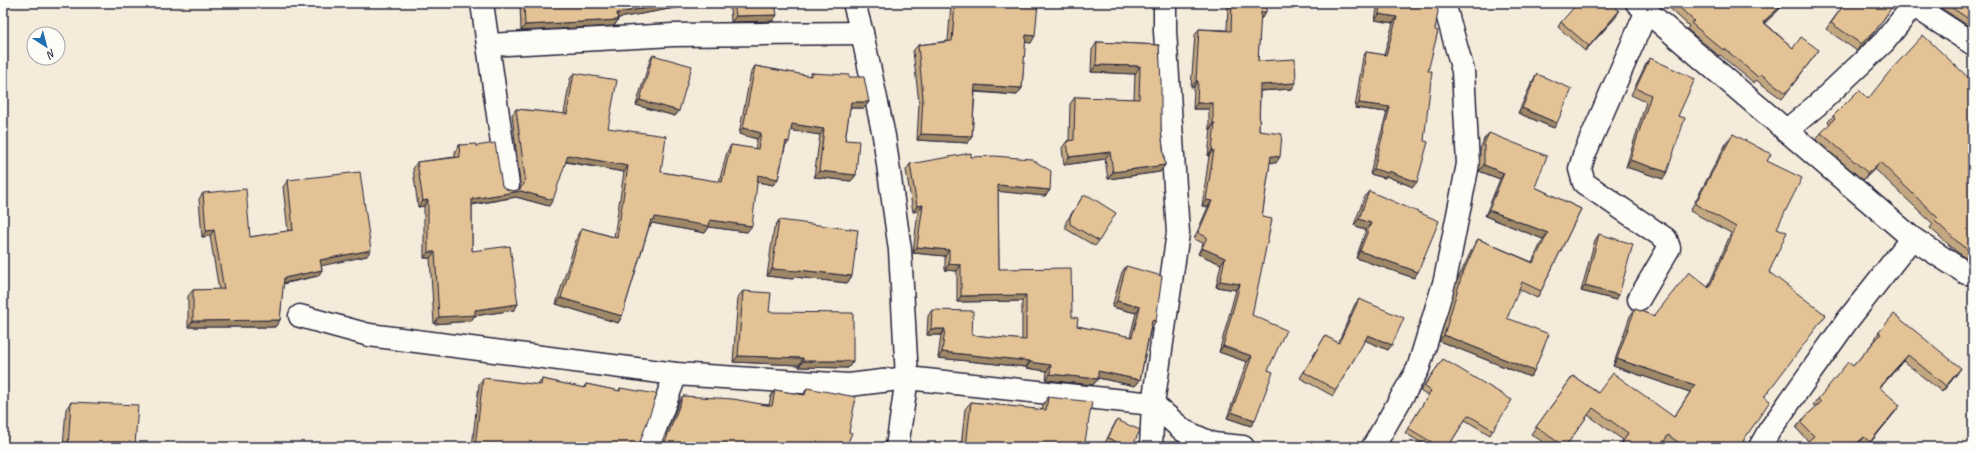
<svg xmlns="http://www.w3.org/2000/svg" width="1976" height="450" font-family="Caveat,sans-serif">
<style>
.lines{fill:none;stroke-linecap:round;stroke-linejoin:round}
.minor-casing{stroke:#22223b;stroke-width:25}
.minor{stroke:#fdfcf7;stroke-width:22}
.wall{fill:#c3a780;stroke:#22223b}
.shaded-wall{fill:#9f8868;stroke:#22223b}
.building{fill:#e3c295;stroke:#22223b}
</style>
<rect width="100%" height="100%" fill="#f5ebda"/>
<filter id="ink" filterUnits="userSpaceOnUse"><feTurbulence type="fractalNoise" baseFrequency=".025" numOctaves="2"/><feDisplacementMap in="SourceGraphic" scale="8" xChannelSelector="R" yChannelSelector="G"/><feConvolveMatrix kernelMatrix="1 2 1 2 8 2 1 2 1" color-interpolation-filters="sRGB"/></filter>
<g filter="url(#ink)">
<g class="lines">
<defs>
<g id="minor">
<path d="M482,3L508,185"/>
<path d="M854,3L862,33L884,136L900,250L907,378L897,447"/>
<path d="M1637,3L1912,238L1966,273"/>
<path d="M1913,5L1973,44"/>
<path d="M489,45L673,35L862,33"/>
<path d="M1787,130L1817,105L1884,42L1915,3"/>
<path d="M1639,299L1669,248L1666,239L1584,183L1580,169L1584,155L1646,13"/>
<path d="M300,316L369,335L676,374L849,385L907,378L1153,404L1184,431L1213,444L1243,447"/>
<path d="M648,447L676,374"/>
<path d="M1151,447L1153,404L1178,233L1165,31V3"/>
<path d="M1373,447L1418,369L1445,280L1468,164L1463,71L1444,3"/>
<path d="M1760,447L1769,431L1847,321L1912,238"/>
</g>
</defs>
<use href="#minor" class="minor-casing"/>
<use href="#minor" class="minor"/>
</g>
<g class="wall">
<path d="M520,3H703L618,18V20L614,26L521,31Z"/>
<path d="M721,3H775L773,21L731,22L730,7L723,8Z"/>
<path d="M951,3H1038L1031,43L1025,42L1022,88L1017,95L975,92L972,136L968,143L917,140L919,103L913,51L918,45L948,41Z"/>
<path d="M1228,3H1267L1262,18H1260L1258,61L1292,89L1260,91L1259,131L1276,163L1270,162L1262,217L1252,315L1268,370L1251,426L1227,418L1247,362L1219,352L1236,290L1216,287L1221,264L1198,254L1203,243L1194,239L1208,207L1202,206L1209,156H1208L1211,129H1209V109H1193L1194,87H1191L1195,35L1199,29L1227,30Z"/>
<path d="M1378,3H1431L1428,71L1413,187L1386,176L1385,178L1370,174L1387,112L1355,108L1363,57L1366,52L1384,55L1393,23L1375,20Z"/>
<path d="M1664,3H1786L1765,23L1793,48L1819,50L1782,99L1756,80L1754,83L1720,55L1719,56L1687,29L1689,26Z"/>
<path d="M1845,3L1871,37L1857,51L1826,29Z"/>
<path d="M1943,3H1973V29L1941,8Z"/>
<path d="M1616,17L1585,51L1558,27L1561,22Z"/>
<path d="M1097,42L1159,45L1161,130L1165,165L1160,172L1108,179L1105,159L1064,165L1062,148L1067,141L1069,140L1070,104L1075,97L1134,99L1135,74L1091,72L1092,50Z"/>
<path d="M653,55L679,111L675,116L636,105L650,60Z"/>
<path d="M1650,58L1663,179L1626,167L1646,102L1631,95L1646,64Z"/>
<path d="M755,66L809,76L811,73L849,77L869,102L864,108H850L845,140L856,175L851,181L814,177L820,135L791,130L785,148L778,179L773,185L757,182L747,232L709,227L705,233L652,223L649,227L622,316L618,323L556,304L578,234L582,228L614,237L624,172L565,162L549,206L516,197L472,205V251L518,304L514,310L474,316L471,321L434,324L430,258H424V206L418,207L413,169L417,162L455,157V152L459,145L476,146L502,186L508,190L514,191L520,189V183L512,115L516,109L564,114L570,79L574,73L608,128L661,172L719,182L727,152L731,145L755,149L757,139L739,134L751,72Z"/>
<path d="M1537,74L1554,128L1518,113L1533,80Z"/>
<path d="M1973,82V263L1957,252L1930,228L1933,224L1875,169L1863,180L1816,140L1821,133L1830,124L1828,122L1833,116L1868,99Z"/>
<path d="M1489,133L1535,187L1581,209L1541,291L1537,298L1519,289L1507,318L1534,371L1530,377L1439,341L1457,281L1474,245L1478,239L1532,262L1543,239L1485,216L1500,179L1479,171L1480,150L1484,139Z"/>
<path d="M1733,134L1767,161L1777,228L1769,272L1765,397L1743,441L1748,447H1671L1664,442L1661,447H1619L1623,440L1588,415L1565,447H1550L1531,434L1573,376L1598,393L1674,417L1690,392L1613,366L1630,316L1635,309L1654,316L1708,287L1731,233L1690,211L1728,140Z"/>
<path d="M971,157L1050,190L1045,196L998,191L999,269L1072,317L1077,326L1130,337L1136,313L1112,307L1122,272L1126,266L1152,327H1151L1140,380L1135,386L1098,378L1093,385L1046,380L1047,371L1026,368V367L938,358L941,335H927L928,316L932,310L972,335L1022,340V301L957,302V271L945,270V256L913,253L918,211L913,212L906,170L910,164Z"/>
<path d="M288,180L367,256L321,265L322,270L318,276L283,284L280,320L275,327H188V296L193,290H219L210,236L202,237L199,199L203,193L250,237L288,231L283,187Z"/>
<path d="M1369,191L1414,278L1356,258L1366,230L1354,225L1364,198Z"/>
<path d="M1083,196L1099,241L1095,246L1066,229V222Z"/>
<path d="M779,220L852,276L847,283L795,277L793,279L767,276L774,228Z"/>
<path d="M1599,234L1616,300L1581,291L1595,240Z"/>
<path d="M743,291L769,312L853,361L848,368L799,367V365L733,362L738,297Z"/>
<path d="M1359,299L1388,350L1365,340L1336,390L1333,396L1300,378L1325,336L1338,343L1355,304Z"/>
<path d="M1879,332L1957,374L1942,392L1903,361L1880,388L1896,411L1867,447H1865L1860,443L1808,441L1796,428L1800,422L1816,407L1813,405L1818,399L1853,366L1876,339H1875Z"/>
<path d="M1443,359L1493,430L1490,435L1465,420L1448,447H1428L1405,433L1428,396L1420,391Z"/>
<path d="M483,378L538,385L542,379L583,388L586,384L619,391L620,388L642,447H472L479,384Z"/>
<path d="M807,388L846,447H661L679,402L683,396L769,405L771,396L775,390L803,395Z"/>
<path d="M1048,397L1084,447H961L965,409L971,402L1042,410L1043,405Z"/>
<path d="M71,402L134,447H63L66,409Z"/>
<path d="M1117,420L1132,447H1113L1105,443L1114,425Z"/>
</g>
<g class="shaded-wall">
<path d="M675,3H703L613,19L617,13Z"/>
<path d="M726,3H732L730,7L723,8Z"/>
<path d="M1784,3H1786L1759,28L1763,22Z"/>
<path d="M1619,11L1616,17L1585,51L1589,46Z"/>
<path d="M1261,12H1266L1262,18H1256Z"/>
<path d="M1888,13L1871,37L1857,51L1861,44Z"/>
<path d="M1379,14L1397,17L1393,23L1375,20Z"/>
<path d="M777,15L773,21L731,22L736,16Z"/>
<path d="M618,20L614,26L521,31L525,25Z"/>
<path d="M1026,35L1035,36L1031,43L1021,42Z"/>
<path d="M1096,65L1140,66L1135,74L1091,72Z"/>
<path d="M1196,81H1198L1194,87H1191Z"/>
<path d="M1296,83L1292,89L1256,91L1260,85Z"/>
<path d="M975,85L1022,88L1017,95L971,91Z"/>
<path d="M640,100L679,111L675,116L636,105Z"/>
<path d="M851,102H869L864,108H846Z"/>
<path d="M1197,103H1213L1209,109H1193Z"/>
<path d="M1359,103L1390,107L1387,112L1355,108Z"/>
<path d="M1522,108L1557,123L1554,128L1518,113Z"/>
<path d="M1213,123H1215L1211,129H1209Z"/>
<path d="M792,124L824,129L820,135L788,130Z"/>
<path d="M743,128L761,133L757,139L739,134Z"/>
<path d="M921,134L972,136L968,143L917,140Z"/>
<path d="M786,141L789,142L784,148Z"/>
<path d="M1212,150H1214L1209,156H1208Z"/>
<path d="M1110,152L1105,159L1064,165L1069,157Z"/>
<path d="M568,155L628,166L624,172L563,161Z"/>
<path d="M1271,156L1280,157L1276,163L1267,162Z"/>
<path d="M1630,160L1667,172L1663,179L1626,167Z"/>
<path d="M1880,162L1875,169L1863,180L1868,173Z"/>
<path d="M1165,165L1160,172L1108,179L1113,172Z"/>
<path d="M1484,165L1504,173L1500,179L1479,171Z"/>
<path d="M1374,169L1389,171L1417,182L1413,187L1386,176L1385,178L1370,174Z"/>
<path d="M819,171L856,175L851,181L814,177Z"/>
<path d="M758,175L778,179L773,185L754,181Z"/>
<path d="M998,185L1050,190L1045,196L994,191Z"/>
<path d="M521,191L553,200L549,206L516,197L468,205L472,199Z"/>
<path d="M428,200L424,206L418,207L423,201Z"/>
<path d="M1206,200L1212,201L1208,207L1202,206Z"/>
<path d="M923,205L918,211L913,212L917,206Z"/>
<path d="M1489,210L1548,233L1543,239L1485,216Z"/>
<path d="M655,217L710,220L752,226L747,232L709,227L705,233L652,223L650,227L647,226L651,220Z"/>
<path d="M1359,219L1371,223L1366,230L1354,225Z"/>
<path d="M214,230L210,236L202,237L206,231Z"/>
<path d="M917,247L949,250L945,256L913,253Z"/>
<path d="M1202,248L1225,258L1221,264L1198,254Z"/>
<path d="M371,250L367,256L316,267L320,260Z"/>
<path d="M1360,251L1418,272L1414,278L1356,258Z"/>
<path d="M428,252H435L430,258H424Z"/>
<path d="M949,264L961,265L957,271L945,270Z"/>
<path d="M772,269L799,270L852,276L847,283L795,277L793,279L767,276Z"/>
<path d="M322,270L318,276L279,284L284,278Z"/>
<path d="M1220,281L1240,284L1236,290L1216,287Z"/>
<path d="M1585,286L1619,295L1616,300L1581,291Z"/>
<path d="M1026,295L1022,301L957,302L961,296Z"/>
<path d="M561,298L622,316L618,323L556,304Z"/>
<path d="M1117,301L1140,307L1136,313L1112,307Z"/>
<path d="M518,304L514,310L474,316L471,321L434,324L439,317L475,310Z"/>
<path d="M280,320L275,327H188L193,321Z"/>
<path d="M1152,320L1156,321L1152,327L1148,326Z"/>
<path d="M931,329H945L941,335H927Z"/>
<path d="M1368,335L1392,345L1388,350L1364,340Z"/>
<path d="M1444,335L1534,371L1530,377L1439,341Z"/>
<path d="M1223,346L1252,356L1247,362L1219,352Z"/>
<path d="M942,352L1030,361L1026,367L938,358Z"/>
<path d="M1908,355L1903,361L1875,394L1879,387Z"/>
<path d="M738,356L803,358L799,365L733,362Z"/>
<path d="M1617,359L1695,385L1690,392L1613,366Z"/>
<path d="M803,361H853L848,368L799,367Z"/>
<path d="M1030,362L1051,365L1047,371L1026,368Z"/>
<path d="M1961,368L1957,374L1942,392L1946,386Z"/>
<path d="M1098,371L1140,380L1135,386L1094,377Z"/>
<path d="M1050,374L1098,379L1093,385L1046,380Z"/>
<path d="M1900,405L1896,411L1866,447L1870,442Z"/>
<path d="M1231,412L1255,420L1251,426L1227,418Z"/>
<path d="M1864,437L1860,443L1855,447H1853Z"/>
<path d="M112,444L135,445L134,447H110Z"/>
</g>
<g class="building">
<path d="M524,3H675L617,13L618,20L525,25Z"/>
<path d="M734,3H775L777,15L736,16Z"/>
<path d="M955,3H1038L1035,36L1026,35L1022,88L975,85L972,136L921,134L923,97L918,45L952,41Z"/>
<path d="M1232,3H1267L1266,12H1261L1258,61L1295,59L1296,83L1260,85L1259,131L1282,134L1280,157L1271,156L1262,217L1272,219L1252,315L1286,330L1268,370L1273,372L1255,420L1231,412L1252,356L1223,346L1240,284L1220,281L1225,258L1202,248L1207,237L1198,233L1212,201L1206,200L1214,150H1212L1215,123H1213V103H1197L1198,81H1196L1199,29L1231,31Z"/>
<path d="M1380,3H1431L1436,4L1438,11L1435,30L1438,31L1428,71H1432L1424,141L1428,142L1417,182L1389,171L1388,173L1374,169L1390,107L1359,103L1366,52L1386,55L1397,17L1379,14Z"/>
<path d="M1578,3H1610L1619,11L1589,46L1561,22Z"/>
<path d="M1675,3H1784L1763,22L1793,48L1801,37L1819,50L1786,93L1761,74L1758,77L1725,49L1723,50L1691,23L1694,21Z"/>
<path d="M1845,3H1888L1892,7L1876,30L1861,44L1831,23Z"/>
<path d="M1945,3H1973V22Z"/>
<path d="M1923,35L1973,82V253L1961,245L1935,221L1938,218L1880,162L1868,173L1821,133L1835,118L1833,116L1859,90L1868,99L1890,71Z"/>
<path d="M1097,42L1159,45L1161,82V130L1165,165L1113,172L1110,152L1069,157L1067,141L1074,140L1075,97L1139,99L1140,66L1096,65Z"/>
<path d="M653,55L692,66L679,111L640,100Z"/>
<path d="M1650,58L1695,79L1678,116L1685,118L1667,172L1630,160L1651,95L1636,88Z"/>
<path d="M755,66L811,76V73L849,75V77H864L869,102H851L845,140L859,141L856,175L819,171L824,129L792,124L789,142L786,141L778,179L758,175L752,226L710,220L709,226L655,217L654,220H651L622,316L561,298L582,228L617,238L628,166L568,155L553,200L521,191L472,199V251L510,246L518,304L475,310V315L439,317L435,252H428V200L423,201L417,162L460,157L459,145L476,144V146L495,143L502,186L508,190L514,191L520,189L524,184L525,177L516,109L567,114L574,73L617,80L608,128L666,136L661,172L722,182L731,145L758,149L761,133L743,128Z"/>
<path d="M1537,74L1572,89L1557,123L1522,108Z"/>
<path d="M1489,133L1547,156L1535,187L1581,209L1541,291L1522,282L1507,318L1549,334L1534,371L1444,335L1462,275L1478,239L1533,263L1548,233L1489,210L1504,173L1484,165V144Z"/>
<path d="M1733,134L1771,154L1767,161L1802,178L1777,228L1787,232L1769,272L1826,315L1764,397L1770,401L1743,441L1750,445L1748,447H1685L1668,435L1661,447H1620L1628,433L1593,408L1565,447L1536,427L1573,376L1598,393L1613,373L1674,417L1695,385L1617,359L1635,309L1654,316L1689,272L1709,288L1736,227L1695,204Z"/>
<path d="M971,153V157L994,156L1031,159L1051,171L1050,190L998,185L999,269L1071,268L1072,317L1078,318L1077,326L1132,337L1140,307L1117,301L1126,266L1162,276L1156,321L1152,320L1140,380L1098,371V379L1050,374L1051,365L1030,362V361L942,352L945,329H931L932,310L973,311L972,335L1026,340V295L961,296V265L949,264V250L917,247L923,205L917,206L910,164Z"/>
<path d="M360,172L371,250L320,260L322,270L284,278L280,320L193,321V290L224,289L214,230L206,231L203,193L246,189L250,237L293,230L288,180Z"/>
<path d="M1369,191L1439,221L1418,272L1360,251L1371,223L1359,219Z"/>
<path d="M1083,196H1089L1116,213L1099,241L1070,224V217Z"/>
<path d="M779,220L858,230L852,276L799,270L798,271L772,269Z"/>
<path d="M1599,234L1633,244L1619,295L1585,286Z"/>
<path d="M743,291L771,293L769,312L853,313V361H803V358L738,356Z"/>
<path d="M1359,299L1404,318L1392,345L1368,335L1336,390L1304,372L1325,336L1339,343Z"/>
<path d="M1894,314L1961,368L1946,386L1908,355L1879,387L1900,405L1870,442L1864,437L1853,447H1801L1814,436L1800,422L1821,402L1818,399L1848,362L1853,366L1881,334L1879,332Z"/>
<path d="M1443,359L1512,400L1493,430L1468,415L1448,447H1440L1408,428L1431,391L1424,386Z"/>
<path d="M483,378L541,385L542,379L585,388L586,384L620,391V388L657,394L640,442L642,447H475Z"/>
<path d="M807,388L856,397L849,432L852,433L846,447H663L664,445L683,396L733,399L772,406L775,390L805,395Z"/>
<path d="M1048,397L1092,402L1084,447H966L971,402L1046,410Z"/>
<path d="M71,402L138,405L135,445L112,444V447H68Z"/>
<path d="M1117,420L1140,430L1132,447H1127L1108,438Z"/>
</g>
</g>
<rect width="1976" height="450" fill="none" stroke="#fdfcf7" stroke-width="16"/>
<rect x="8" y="8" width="1960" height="434" fill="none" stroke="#22223b" stroke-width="1.5" filter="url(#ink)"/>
<g transform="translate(46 46) rotate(144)"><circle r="19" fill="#fdfcf7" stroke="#a5a5ac"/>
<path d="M0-3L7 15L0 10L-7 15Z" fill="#1f6fb2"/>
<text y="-6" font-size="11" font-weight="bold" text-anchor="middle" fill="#22223b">N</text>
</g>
</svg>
